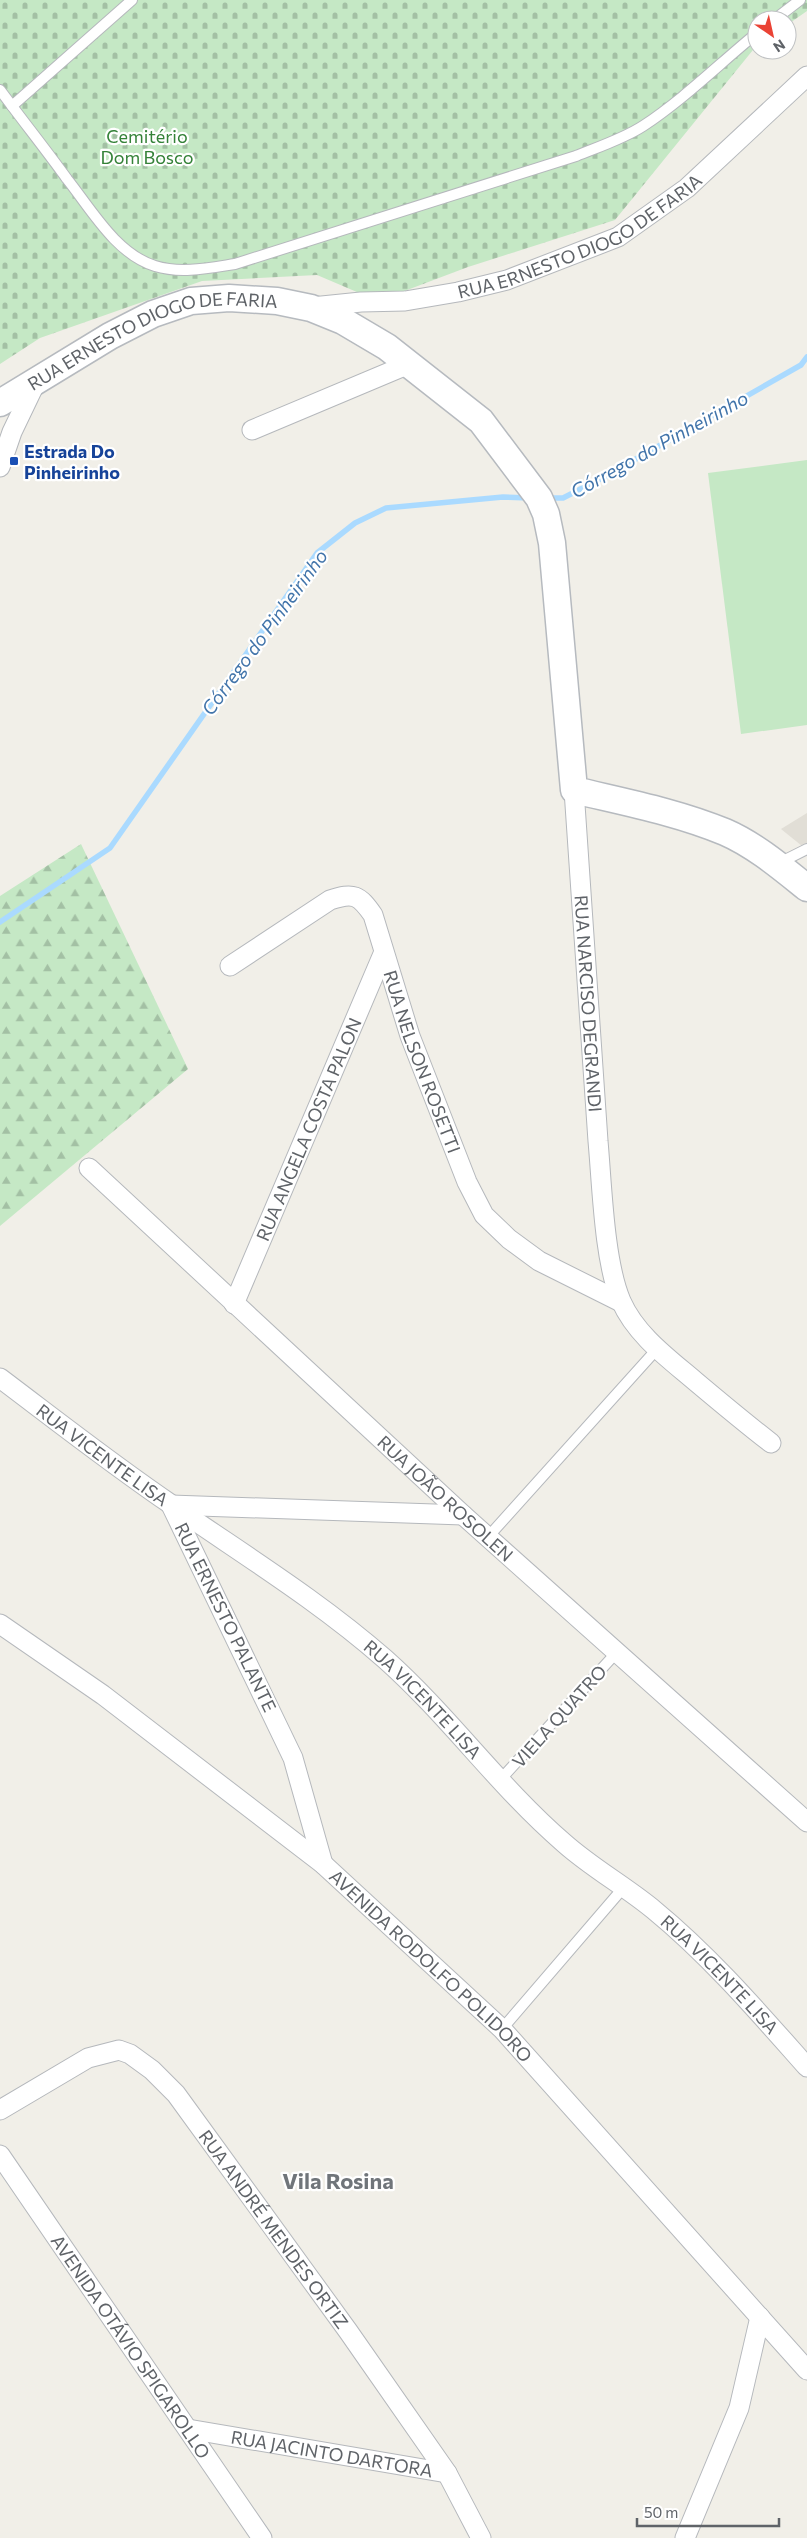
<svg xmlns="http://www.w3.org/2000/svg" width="807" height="2538" font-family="Commissioner,sans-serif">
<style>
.education{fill:#e1ded6}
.grass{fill:#c5e8c5}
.forest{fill:url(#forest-firs)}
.cemetery{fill:url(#cemetery-stones)}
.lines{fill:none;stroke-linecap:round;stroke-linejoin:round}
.stream{stroke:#aadaff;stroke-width:5.5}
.service-casing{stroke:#b5b8bc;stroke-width:12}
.minor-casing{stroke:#b5b8bc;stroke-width:21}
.secondary-casing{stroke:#b6babf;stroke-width:29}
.service{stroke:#fff;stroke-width:10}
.minor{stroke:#fff;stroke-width:19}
.secondary{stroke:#fff;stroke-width:26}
.transit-dot{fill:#1a4fb4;stroke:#fff;stroke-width:2}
.labels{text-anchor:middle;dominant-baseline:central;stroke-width:4.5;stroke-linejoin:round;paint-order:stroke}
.park-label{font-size:18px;fill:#348238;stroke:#fff}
.street-label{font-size:18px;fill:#5f6368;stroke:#fff}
.transit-label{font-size:18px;font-weight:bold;fill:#164399;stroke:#fff;text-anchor:start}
.water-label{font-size:19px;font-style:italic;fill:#4174aa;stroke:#fff}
.district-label{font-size:22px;font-weight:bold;fill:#70757a;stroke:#fff}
</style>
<defs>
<pattern id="forest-firs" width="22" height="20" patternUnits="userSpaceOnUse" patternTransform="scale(1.25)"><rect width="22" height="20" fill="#c5e8c5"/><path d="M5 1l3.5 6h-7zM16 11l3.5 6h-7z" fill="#a3c0a4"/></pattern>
<pattern id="cemetery-stones" width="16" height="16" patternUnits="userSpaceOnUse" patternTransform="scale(1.25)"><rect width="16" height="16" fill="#c5e8c5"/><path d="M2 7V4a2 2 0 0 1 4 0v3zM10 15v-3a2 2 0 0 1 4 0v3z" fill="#a3c0a4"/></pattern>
</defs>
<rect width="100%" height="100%" fill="#f1efe8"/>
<path class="education" d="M807,813V850L781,829Z"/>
<path class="grass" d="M807,460V725L741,734L708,473Z"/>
<path class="forest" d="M81,844L188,1069L0,1226V896Z"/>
<path class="cemetery" d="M0,0H807V11L787,25V20H757V45L615,220L468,267L378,301L317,275L202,281L40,338L0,364Z"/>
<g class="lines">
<g class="stream">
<path d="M547,498H563L606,476L801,365L807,357"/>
<path d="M0,922L110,848L317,553L355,523L386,508L503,497L530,498"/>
</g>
<defs>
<g id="service">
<path d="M774,20L800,0"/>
<path d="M0,90L12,106L132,0"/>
<path d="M12,106C30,130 49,154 67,179C91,209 116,254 155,266C181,274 209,268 235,264L576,156C598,147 623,139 643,126C684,99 719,64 757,33"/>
<path d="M779,863L807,849"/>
<path d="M488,1537L657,1349"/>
<path d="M500,1780L617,1652"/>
<path d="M502,2029L624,1887"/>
</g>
<g id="minor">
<path id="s1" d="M312,307L361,302L405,301L458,292L507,280L618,237L687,188L807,76"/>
<path d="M252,430L409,364"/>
<path d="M0,467L12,432L36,382"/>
<path id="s2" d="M574,790C583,907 589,1024 598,1141C602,1185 604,1261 621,1301C636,1335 668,1358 695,1381C720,1402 745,1423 771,1443"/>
<path id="s3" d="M230,966L330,900C354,892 359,895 373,915L410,1036L467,1182L484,1215L509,1239L539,1261L621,1302"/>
<path id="s4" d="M89,1168L463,1515L807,1822"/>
<path id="s5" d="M234,1304L383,954"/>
<path id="s6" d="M0,1378C57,1421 113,1465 172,1505C244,1555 319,1601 385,1659C449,1716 499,1787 564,1843C592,1868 625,1886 654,1910C710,1956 759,2013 807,2067"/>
<path id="s7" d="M0,1624L103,1695L323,1864L502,2029L807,2370"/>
<path d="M323,1864L293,1758L171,1505L463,1515"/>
<path id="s8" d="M0,2110L88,2058L119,2050L130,2054L152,2070L176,2094L348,2331L447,2473L481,2538"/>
<path id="s9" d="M0,2155L262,2538"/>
<path id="s10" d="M188,2429L447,2473"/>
<path d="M685,2538L739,2408L760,2317"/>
</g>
<g id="secondary">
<path id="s11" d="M0,403L110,336L153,314L191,301L229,298L277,301L311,308L343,321L387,347L481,421L539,498L546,514L552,543L574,790C624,802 677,812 725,832C755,845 782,868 807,888"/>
</g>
</defs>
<use href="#service" class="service-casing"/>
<use href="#minor" class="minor-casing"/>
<use href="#secondary" class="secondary-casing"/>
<use href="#service" class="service"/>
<use href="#minor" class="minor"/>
<use href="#secondary" class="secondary"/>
</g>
<rect class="transit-dot" x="9" y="456" width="10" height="10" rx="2.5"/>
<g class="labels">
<g class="park-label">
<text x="147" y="136">Cemitério<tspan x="147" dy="21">Dom Bosco</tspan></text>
</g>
<g class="street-label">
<text stroke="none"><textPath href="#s1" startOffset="282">RUA ERNESTO DIOGO DE FARIA</textPath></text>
<text stroke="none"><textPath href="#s11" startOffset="169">RUA ERNESTO DIOGO DE FARIA</textPath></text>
<text stroke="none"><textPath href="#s2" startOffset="214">RUA NARCISO DEGRANDI</textPath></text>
<text stroke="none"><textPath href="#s3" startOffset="326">RUA NELSON ROSETTI</textPath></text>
<text stroke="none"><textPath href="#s5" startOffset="190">RUA ANGELA COSTA PALON</textPath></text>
<text stroke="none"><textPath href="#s6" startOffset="128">RUA VICENTE LISA</textPath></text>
<text stroke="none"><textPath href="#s4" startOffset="486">RUA JOÃO ROSOLEN</textPath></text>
<text transform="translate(226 1617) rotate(64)">RUA ERNESTO PALANTE</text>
<text stroke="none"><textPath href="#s6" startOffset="532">RUA VICENTE LISA</textPath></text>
<text transform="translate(559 1716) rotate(-48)">VIELA QUATRO</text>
<text stroke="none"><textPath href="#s7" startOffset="551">AVENIDA RODOLFO POLIDORO</textPath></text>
<text stroke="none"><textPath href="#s6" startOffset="938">RUA VICENTE LISA</textPath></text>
<text stroke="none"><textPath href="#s8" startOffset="374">RUA ANDRÉ MENDES ORTIZ</textPath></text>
<text stroke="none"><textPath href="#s9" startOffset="232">AVENIDA OTÁVIO SPIGAROLLO</textPath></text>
<text stroke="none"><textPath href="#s10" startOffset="146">RUA JACINTO DARTORA</textPath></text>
</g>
<g class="transit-label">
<text x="24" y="451">Estrada Do<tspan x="24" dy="21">Pinheirinho</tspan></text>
</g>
<g class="water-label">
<text transform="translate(659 444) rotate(-29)">Córrego do Pinheirinho</text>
<text transform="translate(264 632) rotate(-54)">Córrego do Pinheirinho</text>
</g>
<g class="district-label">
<text x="338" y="2180">Vila Rosina</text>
</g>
</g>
<g transform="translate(772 35) rotate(146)"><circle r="24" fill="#ffffff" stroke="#bfc1c3"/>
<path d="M0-4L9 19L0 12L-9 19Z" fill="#ea4335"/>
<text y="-8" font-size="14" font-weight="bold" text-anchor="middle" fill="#5f6368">N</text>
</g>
<path d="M637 2518v8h142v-8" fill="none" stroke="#5f6368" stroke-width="2.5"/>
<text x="644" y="2518" font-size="15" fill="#5f6368" stroke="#ffffff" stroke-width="4" paint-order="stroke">50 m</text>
</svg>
